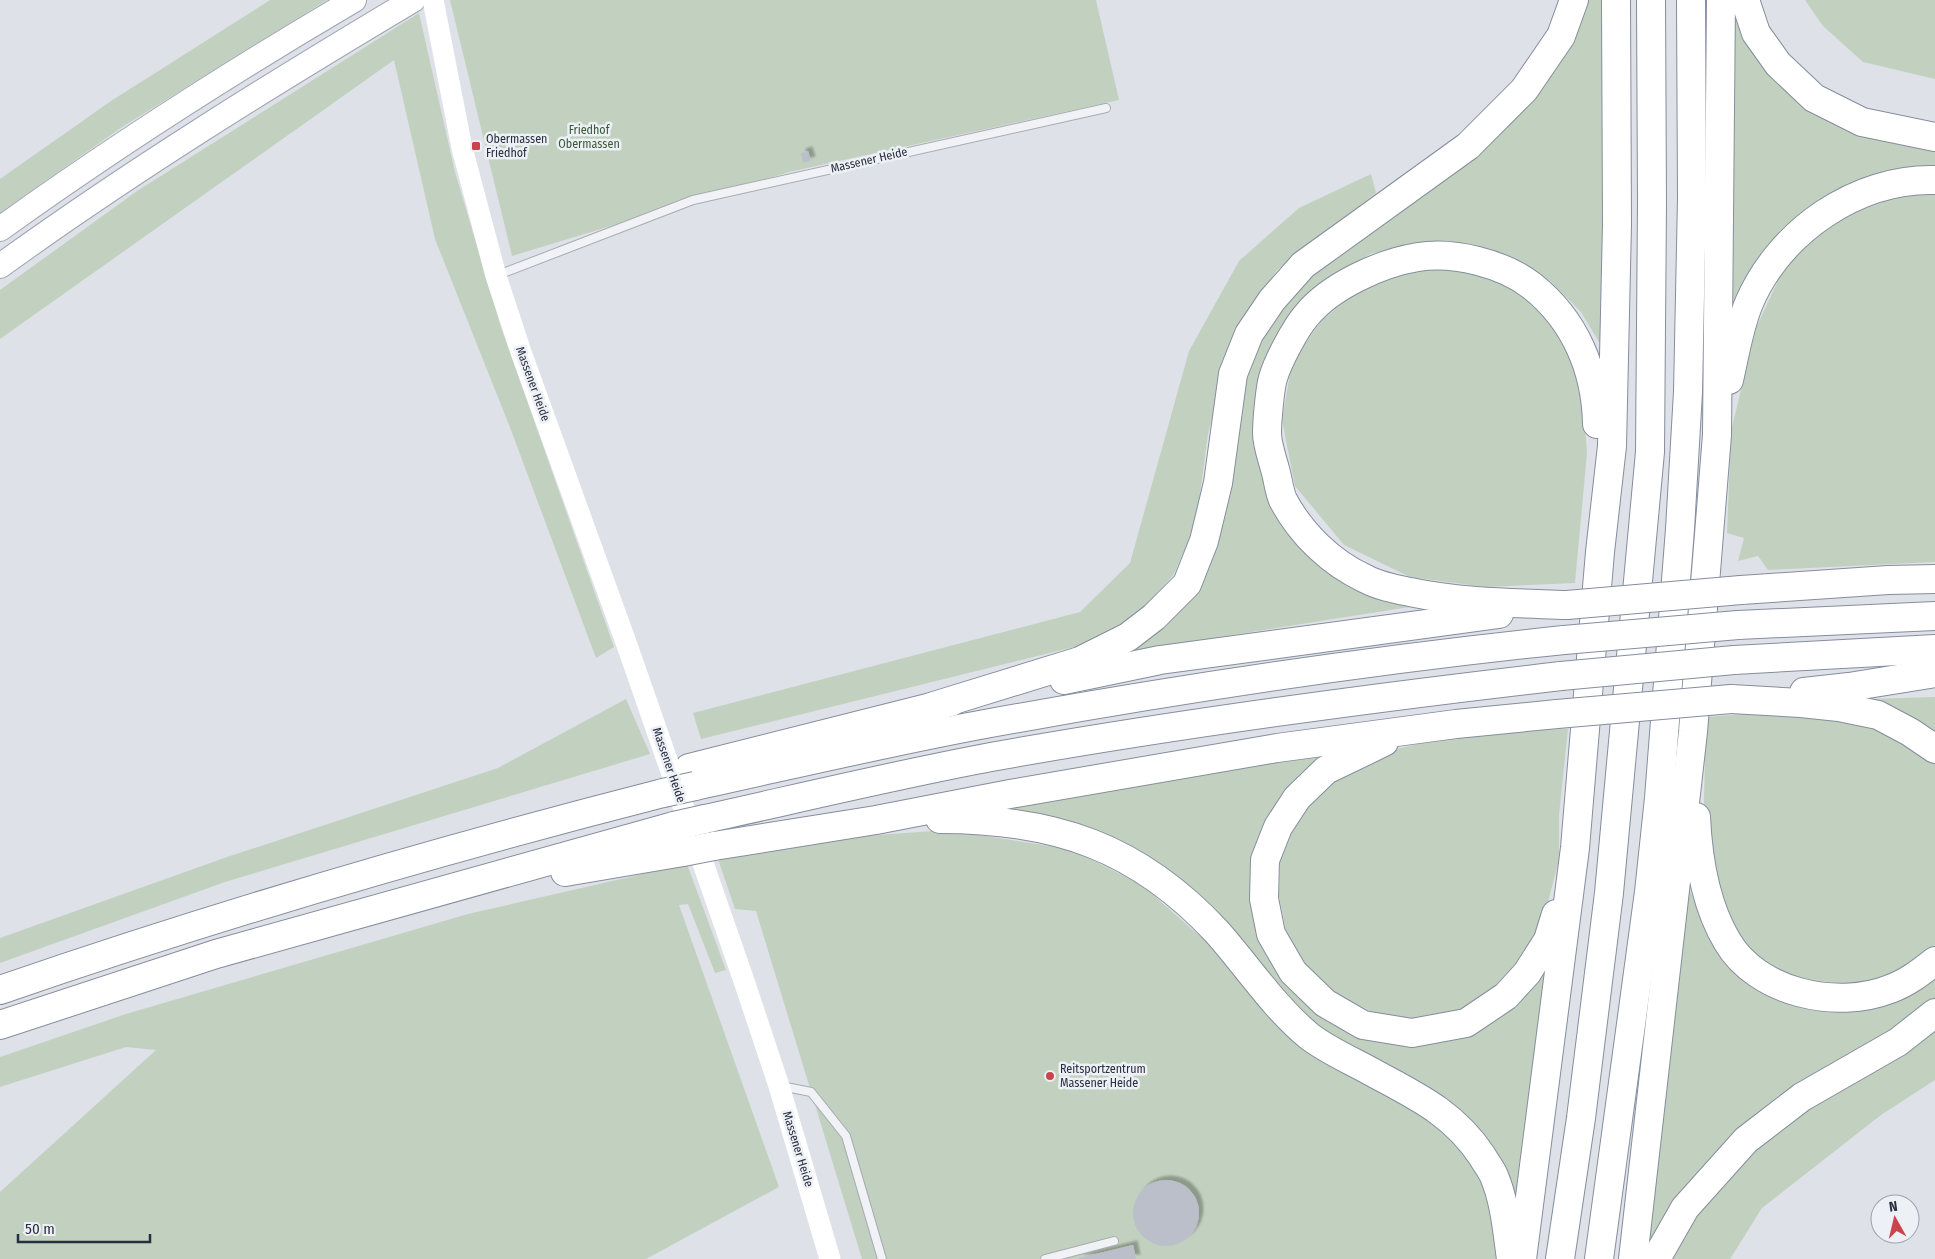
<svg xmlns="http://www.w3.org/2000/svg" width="1935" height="1259" font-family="'Fira Sans Condensed',sans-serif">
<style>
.green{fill:#c2d1bf}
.building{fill:#bbbfca;filter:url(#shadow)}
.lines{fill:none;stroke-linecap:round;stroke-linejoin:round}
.lane-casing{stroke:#a7abb4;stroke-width:10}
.primary-casing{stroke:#9da4b3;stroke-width:26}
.highway-casing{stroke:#858d9e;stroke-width:30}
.lane{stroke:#f0f2f6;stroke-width:8}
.secondary{stroke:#fff;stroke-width:21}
.primary{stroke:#fff;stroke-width:24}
.highway{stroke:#fff;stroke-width:28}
.highway-bridge-casing{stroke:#858d9e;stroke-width:30;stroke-linecap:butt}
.highway-bridge{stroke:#fff;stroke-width:28}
.poi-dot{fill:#cc434d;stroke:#edf0f5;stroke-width:2}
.labels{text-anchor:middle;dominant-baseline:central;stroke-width:5;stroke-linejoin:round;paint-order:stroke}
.park-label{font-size:12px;fill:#395935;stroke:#edf0f5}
.poi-label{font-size:12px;fill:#272e3e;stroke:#edf0f5;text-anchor:start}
.street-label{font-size:12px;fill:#272e3e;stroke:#edf0f5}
</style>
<defs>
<filter id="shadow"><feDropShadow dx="4.5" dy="-4.5" stdDeviation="1" flood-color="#0004"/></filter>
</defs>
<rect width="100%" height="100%" fill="#dee1e7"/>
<g class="green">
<path d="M270,0H327L122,127L0,213V179L111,101Z"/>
<path d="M450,0H1096L1119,100L789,172L512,256Z"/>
<path d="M1584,0H1607L1602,347L1581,312L1550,281L1517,261L1470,244L1419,242L1370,254L1318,287L1261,377L1304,548L1416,606L1118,653L1181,606L1246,368L1272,316L1302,279L1431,183Z"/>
<path d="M1805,0H1935V79L1863,62L1823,26Z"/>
<path d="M419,13L455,172L501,327L614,647L596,658L511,430L435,239L394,60L0,339V290L137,191Z"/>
<path d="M1735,15L1776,75L1935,144V168L1897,169L1848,185L1806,208L1766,249L1733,306Z"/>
<path d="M1371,174L1376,193L1277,270L1233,339L1208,434L1196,524L1174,574L1136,617L1078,646L701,739L693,713L1080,612L1130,563L1189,351L1239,261L1299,208Z"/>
<path d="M1906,195H1935V562L1768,570L1758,556L1738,561L1744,538L1727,533L1731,431L1756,328L1781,274L1809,237L1854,209Z"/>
<path d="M1450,268L1491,276L1529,299L1564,337L1582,384L1587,453L1575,583L1486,587L1410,577L1344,545L1295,486L1282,420L1292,362L1322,320L1362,287L1405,271Z"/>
<path d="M1935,697V740L1869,699Z"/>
<path d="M626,699L650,754L225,882L0,963V938L227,857L498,768Z"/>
<path d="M1795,710L1870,721L1935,760V950L1911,970L1856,990L1772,975L1735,940L1703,843L1706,717Z"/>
<path d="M1568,729L1559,815V860L1539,936L1519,969L1494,991L1464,1009L1414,1019L1374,1013L1337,994L1305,966L1286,931L1279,896L1280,860L1292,823L1335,775L1383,752L1445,738L1533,730Z"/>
<path d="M1328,755L1315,766L1258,901L1321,1009L1469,1027L1553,941L1520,1219L1500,1171L1317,1032L1185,894L1003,812L1002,804Z"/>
<path d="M946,830L1070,849L1142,885L1218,952L1281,1028L1354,1078L1420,1112L1467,1153L1485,1186L1498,1249L1497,1259H862L756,911L735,909L718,859L837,838Z"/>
<path d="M687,864L726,970L715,973L688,904L679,905L779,1187L646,1259H0V1192L156,1050L126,1047L0,1087V1057L126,1014L468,914Z"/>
<path d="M1688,885L1702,921L1732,966L1758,988L1794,1005L1838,1010L1935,973V1003L1795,1092L1639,1259Z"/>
<path d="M1935,1024V1080L1881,1115L1762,1208L1730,1259H1668L1695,1213L1753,1145Z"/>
</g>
<g class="building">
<path d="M808,151L811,161L803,163L801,153Z"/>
<circle cx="1166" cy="1213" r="33"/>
<path d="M1133,1245L1136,1259H1079V1258Z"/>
</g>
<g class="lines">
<defs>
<g id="lane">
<path d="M498,275L693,200L1106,108"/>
<path d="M781,1086L811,1092L846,1136L882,1259"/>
<path d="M1045,1259L1114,1241"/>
</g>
<g id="primary">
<path d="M0,229C114,147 233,71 354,0"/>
<path d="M0,266C133,170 272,84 413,0"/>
</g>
<g id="highway">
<path d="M1745,0L1756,33L1778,64L1814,98L1862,122L1935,137"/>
<path d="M1729,380C1735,354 1739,327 1749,303C1780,231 1857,178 1935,180"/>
<path d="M1741,590L1888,580L1935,579"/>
<path d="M1567,605C1515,603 1462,603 1410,592C1395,589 1379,586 1366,579C1331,563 1301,534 1283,500C1279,491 1278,479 1275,469C1272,458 1267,444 1267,433C1267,421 1270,388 1273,378C1278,361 1295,329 1306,316C1330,286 1381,263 1418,257C1454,251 1504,264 1532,286C1575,320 1596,370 1597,424"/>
<path d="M1738,625L1935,616"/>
<path d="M1734,660L1935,649"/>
<path d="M1064,680L1160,660L1499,614"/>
<path d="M1804,692L1849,687L1935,673"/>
<path d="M1731,699L1801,703L1839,707L1878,715L1910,732L1935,749"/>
<path d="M934,706L1080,661L1128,637L1154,617L1187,584L1204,541L1218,483L1233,374L1249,334L1272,300L1303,265L1468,146L1524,90L1561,36L1574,0"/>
<path d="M1384,742L1326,770L1297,798L1278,827L1265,860L1264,899L1271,934L1293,972L1325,1003L1363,1025L1412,1033L1466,1023L1506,996L1527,973L1548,940L1556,914"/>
<path d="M689,768L951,702"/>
<path d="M695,786C791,765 888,742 985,724C1177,689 1370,660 1564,640"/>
<path d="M1696,817C1698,859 1705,904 1727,941C1757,993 1837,1010 1890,989C1907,983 1921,972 1935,961"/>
<path d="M705,819C800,798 895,775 991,757C1180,723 1370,698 1561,676"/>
<path d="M940,819C1055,819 1138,847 1217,932C1248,967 1273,1006 1309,1036C1327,1050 1350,1060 1370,1071C1414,1095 1453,1112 1482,1156C1486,1163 1491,1169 1494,1176C1505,1202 1507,1231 1511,1259"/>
<path d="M714,846L876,820L1010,794L1277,748L1456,724L1557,714"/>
<path d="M565,872L683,852"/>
<path d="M0,990C218,915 440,850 663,793"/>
<path d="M0,1025L216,954L674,826"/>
<path d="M1522,1259L1575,848L1600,552L1612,446L1617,224L1616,0"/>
<path d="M1560,1259L1581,1118L1609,893L1650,452L1652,204L1651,0"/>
<path d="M1599,1259L1649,892L1659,798L1680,529L1688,392L1692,198L1691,0"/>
<path d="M1633,1259L1693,732L1717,435L1721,0"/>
<path d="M1656,1259L1685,1208L1746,1140L1802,1097L1898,1042L1935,1013"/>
</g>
</defs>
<use href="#lane" class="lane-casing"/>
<use href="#primary" class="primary-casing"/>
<use href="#highway" class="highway-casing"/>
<use href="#lane" class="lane"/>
<path class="secondary" d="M433,0L462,148L496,276L521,352L628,648L743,978L779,1086L830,1259"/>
<use href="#primary" class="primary"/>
<use href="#highway" class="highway"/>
<defs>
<g id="highway-bridge">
<path d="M1567,605L1741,590"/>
<path d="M1564,640L1738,625"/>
<path d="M1561,676L1734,660"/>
<path d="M1557,714L1731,699"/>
<path d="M663,793L695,786"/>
<path d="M674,826L705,819"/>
<path d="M683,852L714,846"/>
</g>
</defs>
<use href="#highway-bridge" class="highway-bridge-casing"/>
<use href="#highway-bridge" class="highway-bridge"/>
</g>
<g class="poi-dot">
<rect x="471" y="141" width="10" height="10" rx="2.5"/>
<circle cx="1050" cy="1076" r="5"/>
</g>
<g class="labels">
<g class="park-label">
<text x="589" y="130">Friedhof<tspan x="589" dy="14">Obermassen</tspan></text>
</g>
<g class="poi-label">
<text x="486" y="139">Obermassen<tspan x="486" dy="14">Friedhof</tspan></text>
<text x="1060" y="1069">Reitsportzentrum<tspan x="1060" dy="14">Massener Heide</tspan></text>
</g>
<g class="street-label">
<text transform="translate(869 160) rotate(-13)">Massener Heide</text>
<text transform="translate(533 384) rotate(70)">Massener Heide</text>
<text transform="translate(669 765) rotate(71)">Massener Heide</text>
<text transform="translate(798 1149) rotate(73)">Massener Heide</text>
</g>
</g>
<g transform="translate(1895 1219) rotate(352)"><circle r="24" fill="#edf0f5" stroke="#9ea2ac"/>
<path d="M0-4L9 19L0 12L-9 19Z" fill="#cc434d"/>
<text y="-8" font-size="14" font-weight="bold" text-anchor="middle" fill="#272e3e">N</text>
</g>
<path d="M18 1234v8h132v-8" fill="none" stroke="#272e3e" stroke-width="2.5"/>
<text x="25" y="1234" font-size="15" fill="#272e3e" stroke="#edf0f5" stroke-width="4" paint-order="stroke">50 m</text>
</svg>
